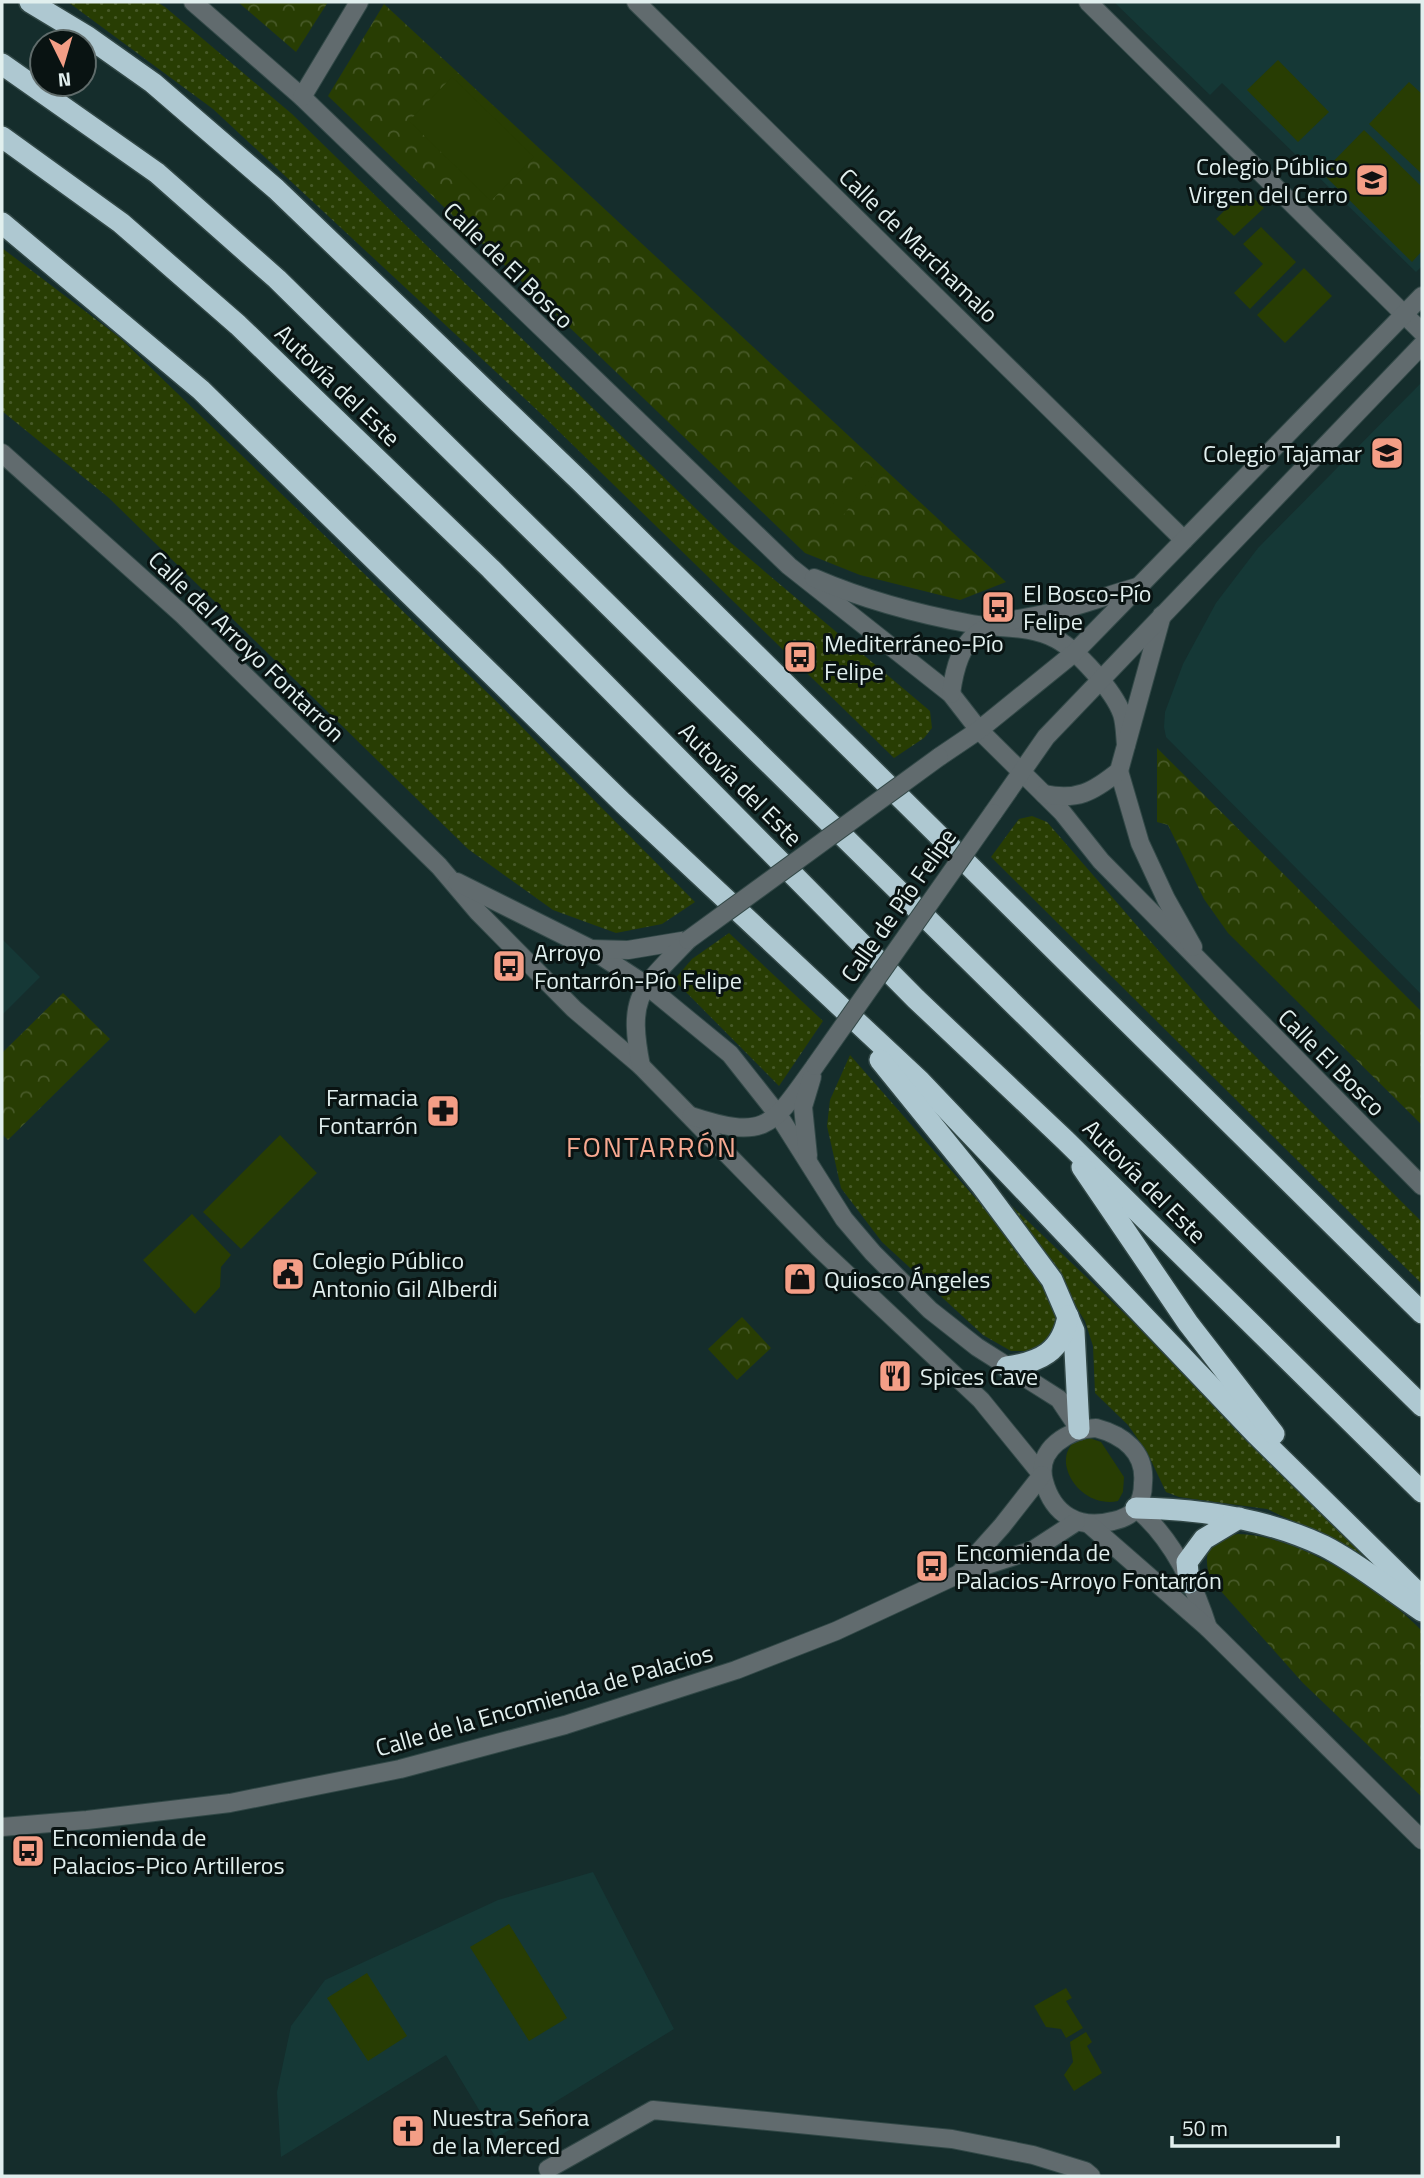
<svg xmlns="http://www.w3.org/2000/svg" width="1424" height="2178" font-family="'Titillium Web',sans-serif">
<style>
.built{fill:#153836}
.grass{fill:url(#grass-dots)}
.park{fill:url(#park-crowns)}
.garden{fill:#283d03}
.lines{fill:none;stroke-linecap:round;stroke-linejoin:round}
.minor-casing{stroke:#324847;stroke-width:20}
.tertiary-casing{stroke:#324847;stroke-width:20}
.motorway-casing{stroke:#324847;stroke-width:24}
.minor{stroke:#616b6e;stroke-width:18}
.tertiary{stroke:#616b6e;stroke-width:18}
.motorway{stroke:#aec8d1;stroke-width:21}
.tertiary-bridge-casing{stroke:#324847;stroke-width:20;stroke-linecap:butt}
.tertiary-bridge{stroke:#616b6e;stroke-width:18}
.labels{text-anchor:middle;dominant-baseline:central;stroke-width:6;stroke-linejoin:round;paint-order:stroke}
.poi-label{font-size:24px;fill:#e1efee;stroke:#091312;text-anchor:start}
.street-label{font-size:24px;fill:#e1efee;stroke:#091312}
.quarter-label{font-size:28px;letter-spacing:2px;fill:#f8a991;stroke:#091312}
</style>
<defs>
<pattern id="grass-dots" width="8" height="8" patternUnits="userSpaceOnUse" patternTransform="scale(1.75)"><rect width="8" height="8" fill="#283d03"/><path d="M2 2h.1M6 6h.1" fill="none" stroke="#475928" stroke-width="1.8" stroke-linecap="round"/></pattern>
<pattern id="park-crowns" width="20" height="18" patternUnits="userSpaceOnUse" patternTransform="scale(1.75)"><rect width="20" height="18" fill="#283d03"/><path d="M2 6a3 3 0 1 1 6 0M12 15a3 3 0 1 1 6 0" fill="none" stroke="#475928"/></pattern>
</defs>
<rect width="100%" height="100%" fill="#152d2c"/>
<g class="built">
<path d="M1114,2H1422V266L1416,272L1222,83L1210,95Z"/>
<path d="M1422,382V995L1166,737L1164,727L1165,712L1183,664L1216,603L1258,548Z"/>
<path d="M2,939L40,977L2,1015Z"/>
<path d="M593,1872L674,2029L496,2138L446,2055L281,2157L277,2092L291,2026L325,1980L498,1900Z"/>
</g>
<g class="grass">
<path d="M68,2H157L165,7L292,114L731,543L930,711L932,728L924,738L894,758L537,410L213,109Z"/>
<path d="M2,248L119,337L499,704L695,902L662,924L616,933L553,910L468,849L109,498L2,411Z"/>
<path d="M1032,816L1047,822L1217,1018L1422,1222V1284L991,857L1019,819Z"/>
<path d="M729,933L823,1021L779,1086L674,980L692,959Z"/>
<path d="M850,1055L1040,1272L1058,1311L1056,1329L1050,1341L1035,1351H1011L983,1335L882,1242L841,1188L827,1126L830,1100Z"/>
<path d="M1012,1206L1170,1357L1376,1566L1329,1538L1267,1509L1179,1497L1166,1492L1147,1452L1128,1425L1095,1393L1093,1346L1085,1321Z"/>
</g>
<g class="park">
<path d="M238,2H328L296,52Z"/>
<path d="M384,4L1006,582L960,600L860,575L805,553L328,96Z"/>
<path d="M1157,748L1422,1012V1125L1228,933L1204,899L1168,825L1157,822Z"/>
<path d="M63,993L110,1039L8,1140L2,1134V1053Z"/>
<path d="M742,1317L771,1348L737,1380L708,1349Z"/>
<path d="M1238,1534C1298,1535 1382,1589 1422,1631V1797L1303,1683L1210,1579C1202,1550 1209,1540 1238,1534Z"/>
</g>
<g class="garden">
<path d="M1278,60L1329,112L1298,142L1247,90Z"/>
<path d="M452,77L534,157L491,201L409,121Z"/>
<path d="M1409,82L1422,94V174L1369,124Z"/>
<path d="M1364,130L1422,187V251L1412,262L1322,173Z"/>
<path d="M1245,190L1264,208L1234,236L1216,219Z"/>
<path d="M1261,227L1296,262L1250,309L1234,293L1263,264L1243,244Z"/>
<path d="M1304,268L1332,296L1285,343L1257,315Z"/>
<path d="M865,462L877,470L842,517L830,508Z"/>
<path d="M280,1135L317,1173L241,1249L203,1212Z"/>
<path d="M192,1214L231,1255L221,1267L220,1287L195,1314L143,1260Z"/>
<path d="M1084,1436L1101,1442L1124,1477L1123,1492L1118,1501C1077,1510 1044,1452 1084,1436Z"/>
<path d="M509,1924L567,2018L529,2041L470,1947Z"/>
<path d="M367,1973L407,2036L368,2061L327,1998Z"/>
<path d="M1066,1988L1072,1998L1066,2001L1083,2028L1066,2038L1061,2029L1046,2027L1034,2006Z"/>
<path d="M1086,2032L1092,2042L1087,2046L1102,2073L1074,2091L1064,2075L1073,2062L1070,2042Z"/>
</g>
<g class="lines">
<defs>
<g id="minor">
<path d="M193,2L302,97L789,566L951,694L979,730L1062,812L1101,861L1422,1186"/>
<path d="M636,2L1184,540"/>
<path d="M1088,2L1422,332"/>
<path d="M302,97L359,2"/>
<path d="M814,578C865,600 917,614 972,624C1001,629 1029,625 1056,639C1077,650 1114,691 1122,714C1125,723 1125,735 1126,745"/>
<path d="M951,694C961,618 991,626 1054,612C1082,605 1109,595 1137,587"/>
<path d="M1119,771L1140,843L1166,899L1193,947"/>
<path d="M1044,794C1077,801 1093,792 1119,771L1162,615"/>
<path d="M548,2169L653,2110L952,2139L1033,2155L1085,2171L1091,2176"/>
</g>
<g id="tertiary">
<path d="M2,453L183,615L439,866L478,912L574,1009L641,1066L819,1248L981,1400L1042,1475"/>
<path d="M939,757L979,730L1074,653L1422,296"/>
<path d="M993,813L1046,737L1422,345"/>
<path d="M457,882L589,948L646,985L730,1054L779,1116L844,1219L873,1253L930,1310L977,1347L1059,1399L1079,1429"/>
<path d="M591,949L628,950L688,940"/>
<path d="M641,1066C627,995 641,989 688,940"/>
<path d="M691,1116C767,1141 772,1126 815,1066"/>
<path d="M808,1156L803,1107L812,1077"/>
<path d="M1096,1428C1123,1435 1146,1452 1143,1483C1143,1491 1141,1501 1136,1508C1131,1516 1122,1519 1113,1521C1079,1530 1053,1515 1044,1481C1035,1449 1069,1429 1096,1428Z"/>
<path d="M1136,1508C1172,1538 1194,1584 1208,1628"/>
<path d="M1090,1525L1208,1628L1422,1840"/>
<path d="M959,1574L1002,1526L1042,1475"/>
<path d="M2,1827L87,1820L230,1803L400,1769L565,1725L736,1670L836,1631L959,1574L1033,1550L1076,1522"/>
</g>
<g id="motorway">
<path d="M30,2L88,37L153,83L276,189L580,481L1422,1313"/>
<path d="M2,64L157,173L277,279L1422,1406"/>
<path d="M2,137L121,223L238,325L491,569L916,999L1065,1140L1422,1492"/>
<path d="M2,223L201,390L623,803L920,1081L1256,1434L1422,1597"/>
<path d="M880,1060L982,1186L1052,1280L1074,1331L1079,1429"/>
<path d="M1082,1167L1188,1323L1274,1434"/>
<path d="M1007,1367C1040,1362 1062,1352 1068,1316"/>
<path d="M1136,1508C1201,1509 1265,1518 1324,1546C1358,1563 1390,1590 1422,1611"/>
<path d="M1189,1583L1187,1562L1204,1539L1239,1518"/>
</g>
</defs>
<use href="#minor" class="minor-casing"/>
<use href="#tertiary" class="tertiary-casing"/>
<use href="#motorway" class="motorway-casing"/>
<use href="#minor" class="minor"/>
<use href="#tertiary" class="tertiary"/>
<use href="#motorway" class="motorway"/>
<defs>
<g id="tertiary-bridge">
<path d="M688,940L939,757"/>
<path d="M815,1066L993,813"/>
</g>
</defs>
<use href="#tertiary-bridge" class="tertiary-bridge-casing"/>
<use href="#tertiary-bridge" class="tertiary-bridge"/>
</g>
<defs>
<symbol id="school-square" viewBox="-11 -11 22 22"><rect x="-9" y="-9" width="18" height="18" rx="4" fill="#f49e86" stroke="#091312"/><path d="M0-5L7-2L0 1L-7-2ZM-4 1L0 2.5L4 1V4Q0 6-4 4Z" fill="#111"/></symbol>
<symbol id="bus-square" viewBox="-11 -11 22 22"><rect x="-9" y="-9" width="18" height="18" rx="4" fill="#f49e86" stroke="#091312"/><path d="M-5-6H5V4H4V6H2V4H-2V6H-4V4H-5ZM-3.5-4V0h7V-4ZM-3.5 1.2v1.5H-2V1.2ZM2 1.2v1.5H3.5V1.2Z" fill="#111"/></symbol>
<symbol id="pharmacy-square" viewBox="-11 -11 22 22"><rect x="-9" y="-9" width="18" height="18" rx="4" fill="#f49e86" stroke="#091312"/><path d="M-2-6h4v4h4v4h-4v4h-4v-4h-4v-4h4Z" fill="#111"/></symbol>
<symbol id="civic-square" viewBox="-11 -11 22 22"><rect x="-9" y="-9" width="18" height="18" rx="4" fill="#f49e86" stroke="#091312"/><path d="M-.6-6.5H3V-4.5H.6V-3L4-1V1h2V6H-6V1h2V-1L-.6-3ZM-1.2 2.5V6h2.4V2.5Z" fill="#111"/></symbol>
<symbol id="shop-square" viewBox="-11 -11 22 22"><rect x="-9" y="-9" width="18" height="18" rx="4" fill="#f49e86" stroke="#091312"/><path d="M-5-2.5h2.3a2.7 3.5 0 0 1 5.4 0H5L5.5 6h-11ZM-1.5-2.5h3a1.5 2.3 0 0 0-3 0Z" fill="#111"/></symbol>
<symbol id="restaurant-square" viewBox="-11 -11 22 22"><rect x="-9" y="-9" width="18" height="18" rx="4" fill="#f49e86" stroke="#091312"/><path d="M-5-6h1v4h1v-4h1v4h1v-4h1v5L-1.5 .5V6h-2V.5L-5-1ZM5-6V6H3V1.5H1.5Q1.5-4 5-6Z" fill="#111"/></symbol>
<symbol id="church-square" viewBox="-11 -11 22 22"><rect x="-9" y="-9" width="18" height="18" rx="4" fill="#f49e86" stroke="#091312"/><path d="M-1.2-6h2.4v3.5h3.3v2.4h-3.3V6h-2.4V-.1h-3.3v-2.4h3.3Z" fill="#111"/></symbol>
</defs>
<g fill-rule="evenodd">
<use href="#school-square" x="1353" y="161" width="38" height="38"/>
<use href="#school-square" x="1368" y="434" width="38" height="38"/>
<use href="#bus-square" x="979" y="588" width="38" height="38"/>
<use href="#bus-square" x="781" y="638" width="38" height="38"/>
<use href="#bus-square" x="490" y="947" width="38" height="38"/>
<use href="#pharmacy-square" x="424" y="1092" width="38" height="38"/>
<use href="#civic-square" x="269" y="1255" width="38" height="38"/>
<use href="#shop-square" x="781" y="1260" width="38" height="38"/>
<use href="#restaurant-square" x="876" y="1357" width="38" height="38"/>
<use href="#bus-square" x="913" y="1547" width="38" height="38"/>
<use href="#bus-square" x="9" y="1832" width="38" height="38"/>
<use href="#church-square" x="389" y="2112" width="38" height="38"/>
</g>
<g class="labels">
<g class="poi-label">
<text x="1348" y="166" text-anchor="end">Colegio Público<tspan x="1348" dy="28">Virgen del Cerro</tspan></text>
<text x="1362" y="453" text-anchor="end">Colegio Tajamar</text>
<text x="1023" y="593">El Bosco-Pío<tspan x="1023" dy="28">Felipe</tspan></text>
<text x="824" y="643">Mediterráneo-Pío<tspan x="824" dy="28">Felipe</tspan></text>
<text x="534" y="952">Arroyo<tspan x="534" dy="28">Fontarrón-Pío Felipe</tspan></text>
<text x="418" y="1097" text-anchor="end">Farmacia<tspan x="418" dy="28">Fontarrón</tspan></text>
<text x="312" y="1260">Colegio Público<tspan x="312" dy="28">Antonio Gil Alberdi</tspan></text>
<text x="824" y="1279">Quiosco Ángeles</text>
<text x="920" y="1376">Spices Cave</text>
<text x="956" y="1552">Encomienda de<tspan x="956" dy="28">Palacios-Arroyo Fontarrón</tspan></text>
<text x="52" y="1837">Encomienda de<tspan x="52" dy="28">Palacios-Pico Artilleros</tspan></text>
<text x="432" y="2117">Nuestra Señora<tspan x="432" dy="28">de la Merced</tspan></text>
</g>
<g class="street-label">
<text transform="translate(919 245) rotate(44)">Calle de Marchamalo</text>
<text transform="translate(509 265) rotate(44)">Calle de El Bosco</text>
<text transform="translate(338 385) rotate(44)">Autovía del Este</text>
<text transform="translate(247 646) rotate(44)">Calle del Arroyo Fontarrón</text>
<text transform="translate(741 784) rotate(45)">Autovía del Este</text>
<text transform="translate(898 905) rotate(-55)">Calle de Pío Felipe</text>
<text transform="translate(1332 1062) rotate(45)">Calle El Bosco</text>
<text transform="translate(1145 1181) rotate(45)">Autovía del Este</text>
<text transform="translate(544 1700) rotate(-16)">Calle de la Encomienda de Palacios</text>
</g>
<g class="quarter-label">
<text x="652" y="1146">FONTARRÓN</text>
</g>
</g>
<rect width="1424" height="2178" fill="none" stroke="#e1efee" stroke-width="7"/>
<g transform="translate(63 63) rotate(175)"><circle r="33" fill="#091312" stroke="#5f6b6a" stroke-width="2"/>
<path d="M0-5L12 26L0 18L-12 26Z" fill="#f49e86"/>
<text y="-10" font-size="19" font-weight="bold" text-anchor="middle" fill="#e1efee">N</text>
</g>
<path d="M1172 2136v10h166v-10" fill="none" stroke="#e1efee" stroke-width="3.5"/>
<text x="1182" y="2136" font-size="21" fill="#e1efee" stroke="#091312" stroke-width="5" paint-order="stroke">50 m</text>
</svg>
